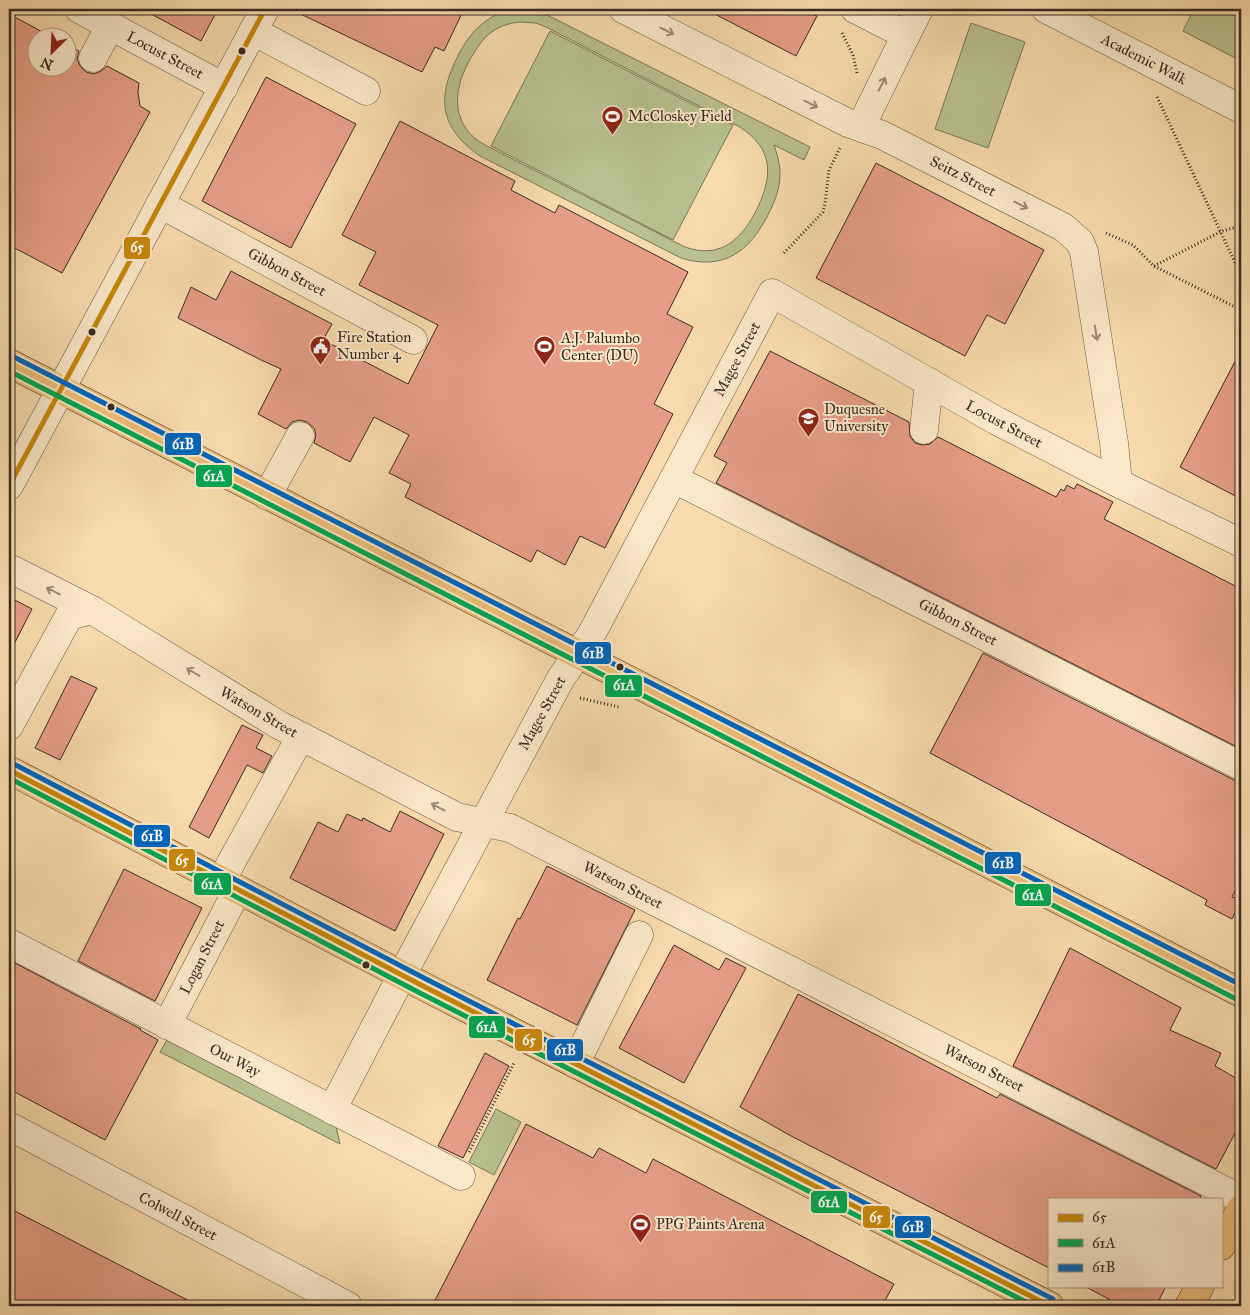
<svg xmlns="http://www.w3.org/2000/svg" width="1250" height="1315" font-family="'IM FELL Great Primer',serif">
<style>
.green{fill:#b8c18f;stroke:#787659;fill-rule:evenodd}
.building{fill:#e69d86;stroke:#382b23}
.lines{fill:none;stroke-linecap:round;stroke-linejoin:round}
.minor-casing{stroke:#685746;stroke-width:29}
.major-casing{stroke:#382b23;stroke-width:29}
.path{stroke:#382b23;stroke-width:3;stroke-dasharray:1 2.5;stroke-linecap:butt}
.minor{stroke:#fae8ca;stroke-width:28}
.major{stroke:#ecbe77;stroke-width:28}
.bus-1-casing{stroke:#fae8ca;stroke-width:9}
.bus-2-casing{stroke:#fae8ca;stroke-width:9}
.bus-3-casing{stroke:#fae8ca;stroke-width:9}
.bus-1{stroke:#c78709;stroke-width:5}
.bus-2{stroke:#00a651;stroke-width:5}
.bus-3{stroke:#0065bd;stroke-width:5}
.oneway{stroke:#998a76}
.bus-dot{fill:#382b23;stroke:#fae8ca;stroke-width:2}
.labels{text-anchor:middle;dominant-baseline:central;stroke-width:4;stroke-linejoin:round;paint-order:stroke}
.street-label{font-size:15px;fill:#382b23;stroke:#fae8ca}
.poi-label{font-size:15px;fill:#382b23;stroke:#fae8ca;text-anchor:start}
.line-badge{stroke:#fae8ca;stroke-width:2}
.badge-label{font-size:14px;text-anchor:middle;font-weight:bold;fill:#fff}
</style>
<rect width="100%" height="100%" fill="#f8dbae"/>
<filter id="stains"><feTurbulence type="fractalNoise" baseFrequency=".004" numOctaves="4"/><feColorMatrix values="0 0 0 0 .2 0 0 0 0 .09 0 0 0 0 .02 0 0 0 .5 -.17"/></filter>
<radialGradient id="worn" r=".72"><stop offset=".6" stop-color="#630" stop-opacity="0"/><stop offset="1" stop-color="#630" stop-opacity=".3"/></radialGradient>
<g class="green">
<path d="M1194,9H1241V61L1183,31Z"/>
<path d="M519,10H532L551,17L810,147L804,160L774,145C784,173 781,189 768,215C749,252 723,271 681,258L480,156C437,126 437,95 460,52C473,28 491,11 519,10ZM520,22L536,23L546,27L740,127C773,149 773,174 758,207C743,238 722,260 685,247L485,145C452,127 452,93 468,63C481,40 491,25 520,22Z"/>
<path d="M971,23L1025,42L988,148L935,129Z"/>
<path d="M550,31L733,125L673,240L491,146Z"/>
<path d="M167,1040L336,1126L340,1144L160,1052Z"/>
<path d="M496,1109L521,1122L494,1175L469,1162Z"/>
</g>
<g class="building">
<path d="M142,9H218L201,41Z"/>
<path d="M290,9H464L444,51L435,47L422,72Z"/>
<path d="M705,9H802L817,16L796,56Z"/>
<path d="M9,14L54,38H38V68H68V45L79,51L77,59L80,66L86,72L94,74L101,71L107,66L139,83L138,92L140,106L150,112L62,273L9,245Z"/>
<path d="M266,77L356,124L291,248L202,201Z"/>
<path d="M400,121L515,181L511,190L555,213L559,205L688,272L667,314L693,327L654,404L673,414L605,548L580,536L565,565L537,550L531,562L405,497L411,484L389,473L409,435L374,417L350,462L314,443L316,435L314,428L307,422L299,420L292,422L286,429L258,414L281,369L261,360L178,318L191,287L216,300L231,271L332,324L323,340L408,384L438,325L359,285L376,252L342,235Z"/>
<path d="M876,163L1044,250L1005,324L987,315L965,356L816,278Z"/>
<path d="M1241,350V499L1180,467Z"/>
<path d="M770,351L909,422L910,436L915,443L922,445L930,444L938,437L1056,497L1061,489L1064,491L1067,485L1074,489L1077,484L1113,502L1104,519L1241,589V749L716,483L727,463L714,456Z"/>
<path d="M9,597L32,609L9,654Z"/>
<path d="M983,653L1234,780L1241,782V879L1232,897L1241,900L1232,919L1205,905L1207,900L930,753Z"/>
<path d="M71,676L97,688L60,760L35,748Z"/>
<path d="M242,725L263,735L256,748L272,756L263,773L247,765L209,838L189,827Z"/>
<path d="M400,811L444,834L395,931L290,878L318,822L338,832L347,814L362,821L363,818L390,832Z"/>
<path d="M547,866L635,910L577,1025L487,980L518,918L520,919Z"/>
<path d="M124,869L202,908L155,1001L78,961Z"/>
<path d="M674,945L719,970L726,958L746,968L684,1083L619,1048Z"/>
<path d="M1070,948L1181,1008L1170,1030L1221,1053L1215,1066L1241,1081V1122L1216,1169L1013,1066Z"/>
<path d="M9,960L141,1029L140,1030L158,1040L105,1140L9,1089Z"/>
<path d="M798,994L997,1098L1000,1094L1201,1196L1200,1199H1049V1268L791,1136L740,1107Z"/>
<path d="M485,1053L509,1066L463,1158L438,1146Z"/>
<path d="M526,1124L593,1158L599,1148L646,1173L653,1159L894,1284L882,1306H432Z"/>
<path d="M9,1208L199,1306H9Z"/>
<path d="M1084,1286H1166L1156,1306H1122Z"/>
</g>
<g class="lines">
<defs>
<g id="minor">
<path d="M79,9L224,87"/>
<path d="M623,9L848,123L882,135L1063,227L1080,242L1084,252L1114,443L1118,483"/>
<path d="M855,9L906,35L868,112L862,128"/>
<path d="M1046,9L1241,109"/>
<path d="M253,31L366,91"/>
<path d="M906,35L919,9"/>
<path d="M93,58L110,26"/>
<path d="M160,204L413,340"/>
<path d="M924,430L929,382"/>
<path d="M674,479L1241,766"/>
<path d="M9,486L265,9"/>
<path d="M267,496L300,436"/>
<path d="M9,568L92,610L279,725L457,817L510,828L1241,1199"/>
<path d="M9,726L69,616L92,610"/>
<path d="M221,881L301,736"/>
<path d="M9,943L461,1176"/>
<path d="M167,1025L238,889"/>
<path d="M575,1064L639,935"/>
<path d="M332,1110L402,975L561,678L591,635L772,293L997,421L1118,483L1241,543"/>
<path d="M9,1126L348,1306"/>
</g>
<g id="major">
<path d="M9,363L1241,993"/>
<path d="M9,770L421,985L1050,1306"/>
<path d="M1221,1246L1241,1209"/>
<path d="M1189,1306L1200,1286"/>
</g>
</defs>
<use href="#minor" class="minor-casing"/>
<use href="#major" class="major-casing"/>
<g class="path">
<path d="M10,14L13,9"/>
<path d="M842,33L853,55L857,73"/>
<path d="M1157,97L1241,275"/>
<path d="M1106,233L1133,245L1154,266L1241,310"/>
<path d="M784,253L823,212L825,204L829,170L840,148"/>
<path d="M1154,266L1222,231L1241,226"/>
<path d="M580,698L619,707"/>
<path d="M469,1152L514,1063"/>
</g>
<use href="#minor" class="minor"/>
<use href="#major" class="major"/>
<defs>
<g id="bus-1">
<path d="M9,486L265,9"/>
<path d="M9,770L421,985L1050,1306"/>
</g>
<g id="bus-2">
<path d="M9,371L1238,1000"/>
<path d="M9,778L418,992L1034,1306"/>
</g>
<g id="bus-3">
<path d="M12,356L1241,985"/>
<path d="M12,763L424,978L1053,1299"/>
</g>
</defs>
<use href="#bus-1" class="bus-1-casing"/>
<use href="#bus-2" class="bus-2-casing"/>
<use href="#bus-3" class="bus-3-casing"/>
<use href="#bus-1" class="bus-1"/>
<use href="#bus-2" class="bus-2"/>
<use href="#bus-3" class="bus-3"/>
</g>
<defs><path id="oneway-shaft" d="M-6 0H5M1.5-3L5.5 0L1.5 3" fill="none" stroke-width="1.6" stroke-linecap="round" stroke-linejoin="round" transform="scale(1.25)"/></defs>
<g class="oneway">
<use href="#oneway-shaft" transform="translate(667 31) rotate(27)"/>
<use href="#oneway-shaft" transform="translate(882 84) rotate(-63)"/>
<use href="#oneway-shaft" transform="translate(811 104) rotate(27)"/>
<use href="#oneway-shaft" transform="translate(1021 205) rotate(27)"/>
<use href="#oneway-shaft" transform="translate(1096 333) rotate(81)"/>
<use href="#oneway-shaft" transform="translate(53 591) rotate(-153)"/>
<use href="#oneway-shaft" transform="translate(193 672) rotate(-149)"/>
<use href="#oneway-shaft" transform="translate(438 807) rotate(-152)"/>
</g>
<defs>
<symbol id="stadium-pin" viewBox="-11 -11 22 30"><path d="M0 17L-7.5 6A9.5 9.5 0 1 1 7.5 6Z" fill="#8f2418" stroke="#fae8ca"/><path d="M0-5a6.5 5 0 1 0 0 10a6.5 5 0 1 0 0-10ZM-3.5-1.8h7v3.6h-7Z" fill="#fff"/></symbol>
<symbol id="civic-pin" viewBox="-11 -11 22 30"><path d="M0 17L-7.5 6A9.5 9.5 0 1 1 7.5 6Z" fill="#8f2418" stroke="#fae8ca"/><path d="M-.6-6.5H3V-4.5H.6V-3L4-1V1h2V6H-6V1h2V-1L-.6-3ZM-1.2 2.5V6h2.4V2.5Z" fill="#fff"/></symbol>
<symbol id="university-pin" viewBox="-11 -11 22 30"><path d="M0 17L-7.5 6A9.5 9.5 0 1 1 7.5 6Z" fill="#8f2418" stroke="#fae8ca"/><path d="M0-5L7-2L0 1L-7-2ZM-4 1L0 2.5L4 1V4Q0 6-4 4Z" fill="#fff"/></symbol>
</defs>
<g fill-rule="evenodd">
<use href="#stadium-pin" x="600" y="104" width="25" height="34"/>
<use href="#civic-pin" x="308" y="334" width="25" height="34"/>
<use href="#stadium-pin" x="532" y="334" width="25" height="34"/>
<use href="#university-pin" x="796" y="406" width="25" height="34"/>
<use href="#stadium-pin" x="628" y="1212" width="25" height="34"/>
</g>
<g class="bus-dot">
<circle cx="242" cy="51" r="4.5"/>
<circle cx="92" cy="332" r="4.5"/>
<circle cx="111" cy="407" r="4.5"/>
<circle cx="620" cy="667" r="4.5"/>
<circle cx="366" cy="965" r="4.5"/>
</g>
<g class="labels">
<g class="street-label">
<text transform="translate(165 55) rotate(28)">Locust Street</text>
<text transform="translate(1144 59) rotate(27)">Academic Walk</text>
<text transform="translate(963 176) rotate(27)">Seitz Street</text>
<text transform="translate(287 272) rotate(28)">Gibbon Street</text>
<text transform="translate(737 359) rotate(-62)">Magee Street</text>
<text transform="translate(1004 424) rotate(28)">Locust Street</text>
<text transform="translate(958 622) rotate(27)">Gibbon Street</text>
<text transform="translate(259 712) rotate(30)">Watson Street</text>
<text transform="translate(542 713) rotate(-61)">Magee Street</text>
<text transform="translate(623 885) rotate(27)">Watson Street</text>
<text transform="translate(202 957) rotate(-63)">Logan Street</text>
<text transform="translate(235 1060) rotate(27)">Our Way</text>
<text transform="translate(984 1068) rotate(27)">Watson Street</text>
<text transform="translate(178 1216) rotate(28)">Colwell Street</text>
</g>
<g class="poi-label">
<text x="628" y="116">McCloskey Field</text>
<text x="337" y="337">Fire Station<tspan x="337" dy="17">Number 4</tspan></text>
<text x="561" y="338">A.J. Palumbo<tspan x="561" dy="17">Center (DU)</tspan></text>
<text x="824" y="409">Duquesne<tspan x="824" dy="17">University</tspan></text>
<text x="656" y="1224">PPG Paints Arena</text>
</g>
</g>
<g class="line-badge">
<rect x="123" y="236" width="28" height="24" rx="5" fill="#c78709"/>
<rect x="164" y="432" width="38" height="24" rx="5" fill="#0065bd"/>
<rect x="195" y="464" width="38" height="24" rx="5" fill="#00a651"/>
<rect x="574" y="641" width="38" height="24" rx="5" fill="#0065bd"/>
<rect x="604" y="674" width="39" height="24" rx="5" fill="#00a651"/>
<rect x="133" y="824" width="38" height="24" rx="5" fill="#0065bd"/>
<rect x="168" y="848" width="28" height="24" rx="5" fill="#c78709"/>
<rect x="984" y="851" width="38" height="24" rx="5" fill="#0065bd"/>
<rect x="193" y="872" width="39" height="24" rx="5" fill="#00a651"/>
<rect x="1014" y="883" width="38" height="24" rx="5" fill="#00a651"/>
<rect x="468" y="1015" width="38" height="24" rx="5" fill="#00a651"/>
<rect x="514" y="1028" width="29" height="24" rx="5" fill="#c78709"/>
<rect x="546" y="1038" width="38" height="24" rx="5" fill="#0065bd"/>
<rect x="810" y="1190" width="38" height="24" rx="5" fill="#00a651"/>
<rect x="862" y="1205" width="29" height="24" rx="5" fill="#c78709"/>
<rect x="894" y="1215" width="38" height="24" rx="5" fill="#0065bd"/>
</g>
<g class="badge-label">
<text x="137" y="252">65</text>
<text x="183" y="449">61B</text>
<text x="214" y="481">61A</text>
<text x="593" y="658">61B</text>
<text x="624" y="690">61A</text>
<text x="152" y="841">61B</text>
<text x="182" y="865">65</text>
<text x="1003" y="868">61B</text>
<text x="212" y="889">61A</text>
<text x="1033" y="900">61A</text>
<text x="487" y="1032">61A</text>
<text x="529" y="1045">65</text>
<text x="565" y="1055">61B</text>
<text x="829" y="1207">61A</text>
<text x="876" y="1222">65</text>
<text x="913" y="1232">61B</text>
</g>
<rect width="1250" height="1315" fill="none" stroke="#f8dbae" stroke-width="30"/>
<rect x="10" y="10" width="1230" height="1295" fill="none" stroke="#382b23" stroke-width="2.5"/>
<rect x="15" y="15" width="1220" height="1285" fill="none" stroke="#382b23"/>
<rect x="1048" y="1198" width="175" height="90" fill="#fae8ca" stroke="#ac9c87"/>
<rect x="1058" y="1214" width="25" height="8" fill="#c78709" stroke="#ac9c87"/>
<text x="1092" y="1222" font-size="15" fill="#382b23">65</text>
<rect x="1058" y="1239" width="25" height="8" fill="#00a651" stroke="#ac9c87"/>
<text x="1092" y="1248" font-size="15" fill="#382b23">61A</text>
<rect x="1058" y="1264" width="25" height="8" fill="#0065bd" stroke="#ac9c87"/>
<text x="1092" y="1272" font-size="15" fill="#382b23">61B</text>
<g transform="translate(52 52) rotate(204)"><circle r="24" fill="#fae8ca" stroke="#ac9c87"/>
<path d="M0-4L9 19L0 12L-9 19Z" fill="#8f2418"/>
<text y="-8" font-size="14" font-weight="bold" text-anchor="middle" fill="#382b23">N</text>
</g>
<rect width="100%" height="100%" filter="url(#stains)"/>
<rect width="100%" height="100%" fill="url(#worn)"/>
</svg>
